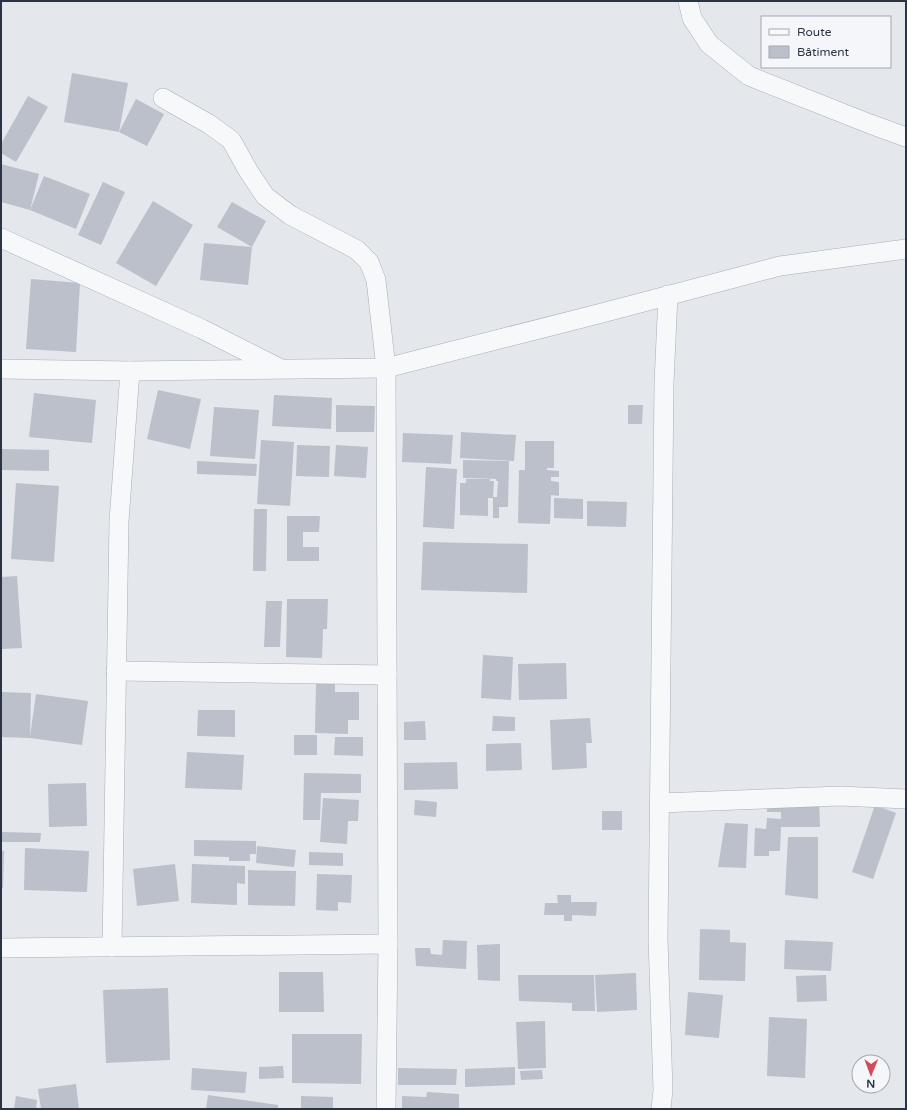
<svg xmlns="http://www.w3.org/2000/svg" width="907" height="1110" font-family="'Varela Round',sans-serif">
<style>
.building{fill:#bbc0ca}
.lines{fill:none;stroke-linecap:round;stroke-linejoin:round}
.street-casing{stroke:#a9aeb7;stroke-width:20}
.street{stroke:#f7f8fa;stroke-width:19}
</style>
<rect width="100%" height="100%" fill="#e4e7ec"/>
<g class="building">
<path d="M72,73L128,83L119,132L64,122Z"/>
<path d="M28,96L48,107L16,162L1,153V144Z"/>
<path d="M136,99L164,114L147,146L119,132Z"/>
<path d="M1,164L39,174L30,210L1,202Z"/>
<path d="M44,176L90,194L76,229L30,210Z"/>
<path d="M103,182L125,192L101,245L78,235Z"/>
<path d="M153,201L193,225L156,286L116,263Z"/>
<path d="M232,202L266,221L252,247L217,227Z"/>
<path d="M204,243L252,247L248,285L200,280Z"/>
<path d="M31,279L80,283L76,352L26,349Z"/>
<path d="M158,390L201,399L190,449L147,439Z"/>
<path d="M34,393L96,400L92,443L29,437Z"/>
<path d="M274,395L332,398L331,429L272,426Z"/>
<path d="M336,405L375,406L374,432H336Z"/>
<path d="M628,405H643L642,424H628Z"/>
<path d="M214,407L259,410L255,459L210,456Z"/>
<path d="M461,432L516,435L514,461L460,458Z"/>
<path d="M403,433L453,435L451,464L402,462Z"/>
<path d="M261,440L294,442L290,506L257,504Z"/>
<path d="M525,441H554V468H547V470L559,471V477H551V481L559,482V496L551,495L550,524L518,523L519,470H525Z"/>
<path d="M297,445L330,446L329,477L296,476Z"/>
<path d="M336,445L368,447L366,478L334,476Z"/>
<path d="M1,449L49,450V471L1,470Z"/>
<path d="M463,460L509,461L508,507H499V518H493V497H497L498,481H496V479L463,478Z"/>
<path d="M197,461L257,464L256,476L197,474Z"/>
<path d="M426,467L457,469L454,529L423,527Z"/>
<path d="M466,479H490V481H494L493,498H488V516L460,515V483H466Z"/>
<path d="M16,483L59,486L54,562L11,559Z"/>
<path d="M554,498L583,499V519L554,518Z"/>
<path d="M587,501L627,502L626,527L587,526Z"/>
<path d="M254,509H267L266,571H253Z"/>
<path d="M287,516H320L319,532H303V547H319V561H287Z"/>
<path d="M423,542L528,544L527,593L421,590Z"/>
<path d="M17,576L22,648L1,649V577Z"/>
<path d="M287,599H328L327,629H323L322,658L286,657Z"/>
<path d="M266,601H282L280,647H264Z"/>
<path d="M483,655L513,657L511,700L481,698Z"/>
<path d="M566,663L567,699L519,700L518,664Z"/>
<path d="M316,682L335,683V692H359V720H348V734L315,733Z"/>
<path d="M1,692L31,693L30,736L36,694L88,701L82,745L30,738L1,737Z"/>
<path d="M198,710H235V737L197,736Z"/>
<path d="M493,716L515,717V731H492Z"/>
<path d="M590,718L592,743H586L587,768L552,770L550,720Z"/>
<path d="M425,721L426,740H404V722Z"/>
<rect x="294" y="735" width="23" height="20"/>
<path d="M335,737H363V756L334,755Z"/>
<path d="M521,743L522,770L486,771V744Z"/>
<path d="M187,752L244,755L242,790L185,788Z"/>
<path d="M457,762L458,789L404,790V763Z"/>
<path d="M304,773L361,774V793H321L320,820H303Z"/>
<path d="M86,783L87,826L49,827L48,784Z"/>
<path d="M767,797H819L820,827H781L780,851H769V856H754L755,828L766,829L767,818L781,819V812H767Z"/>
<path d="M323,798L359,800L358,821H348L347,844L320,842Z"/>
<path d="M415,800L437,802L436,817L414,815Z"/>
<path d="M875,805L896,813L873,879L852,872Z"/>
<rect x="602" y="811" width="20" height="19"/>
<path d="M725,823L748,824L746,868L718,867Z"/>
<path d="M1,832L41,833L40,842H1Z"/>
<path d="M788,837H818V899L785,895Z"/>
<path d="M194,840L256,841V854H250V861H229V857L194,856Z"/>
<path d="M257,846L296,850L294,867L256,863Z"/>
<path d="M25,848L89,851L87,892L24,890Z"/>
<path d="M1,851H4L3,888H1Z"/>
<path d="M309,852L343,853V866L309,865Z"/>
<path d="M175,864L179,901L137,906L133,869Z"/>
<path d="M192,864L245,866V884L237,883V905L191,903Z"/>
<path d="M248,870L296,871L295,906L248,905Z"/>
<path d="M317,874L352,875L351,903L338,902V911L316,910Z"/>
<path d="M557,895H571V902H597L596,916L572,915V921H564V915H544L545,903H558Z"/>
<path d="M700,929L730,930V942L746,943L745,981L699,980Z"/>
<path d="M443,940L467,941L466,969L416,966L415,948H430L431,954L442,955Z"/>
<path d="M785,940L833,942L831,971L784,969Z"/>
<path d="M500,944V981L478,980L477,945Z"/>
<path d="M279,972H323L324,1012H279Z"/>
<path d="M636,973L637,1010L597,1012L595,975Z"/>
<path d="M518,975H594L595,1011H572V1003L519,1001Z"/>
<path d="M826,975L827,1001L797,1002L796,976Z"/>
<path d="M168,988L170,1060L106,1063L103,990Z"/>
<path d="M688,992L723,995L719,1038L685,1035Z"/>
<path d="M769,1017L807,1019L805,1078L767,1076Z"/>
<path d="M545,1021L546,1068L518,1069L516,1022Z"/>
<path d="M292,1034H362L361,1084L292,1083Z"/>
<path d="M283,1066L284,1078L259,1079V1067Z"/>
<path d="M515,1067V1085L465,1087V1069Z"/>
<path d="M192,1068L247,1072L245,1093L191,1090Z"/>
<path d="M398,1068L457,1069L456,1085H398Z"/>
<path d="M542,1070L543,1079L521,1080L520,1071Z"/>
<path d="M76,1084L79,1109H41L38,1089Z"/>
<path d="M427,1092L459,1094V1109H402V1096L426,1097Z"/>
<path d="M208,1095L278,1105V1109H206Z"/>
<path d="M16,1096L37,1100L36,1109H14Z"/>
<path d="M301,1096L333,1097V1109H301Z"/>
</g>
<g class="lines">
<defs>
<g id="street">
<path d="M688,1L692,18L709,44L749,76L870,124L906,137"/>
<path d="M163,98L209,124L231,140L249,172L265,196L290,215L357,250L369,262L376,280L386,368L388,944L386,1109"/>
<path d="M1,238L202,329L279,368"/>
<path d="M1,369L130,371L386,368L602,313L780,266L906,249"/>
<path d="M116,671L387,675"/>
<path d="M660,803L840,796L906,799"/>
<path d="M112,947L119,521L130,371"/>
<path d="M1,948L388,944"/>
<path d="M661,1109L663,1090L658,939L664,383L668,295"/>
</g>
</defs>
<use href="#street" class="street-casing"/>
<use href="#street" class="street"/>
</g>
<rect width="907" height="1110" fill="none" stroke="#2b3445" stroke-width="4"/>
<rect x="761" y="16" width="130" height="52" fill="#f4f6f9" stroke="#a4a8b1"/>
<rect x="769" y="29" width="20" height="6" fill="#f7f8fa" stroke="#a4a8b1"/>
<text x="797" y="36" font-size="12" fill="#2b3445">Route</text>
<rect x="769" y="46" width="20" height="12" fill="#bbc0ca" stroke="#a4a8b1"/>
<text x="797" y="56" font-size="12" fill="#2b3445">Bâtiment</text>
<g transform="translate(871 1074) rotate(181)"><circle r="19" fill="#f4f6f9" stroke="#a4a8b1"/>
<path d="M0-3L7 15L0 10L-7 15Z" fill="#d1495b"/>
<text y="-6" font-size="11" font-weight="bold" text-anchor="middle" fill="#2b3445">N</text>
</g>
</svg>
